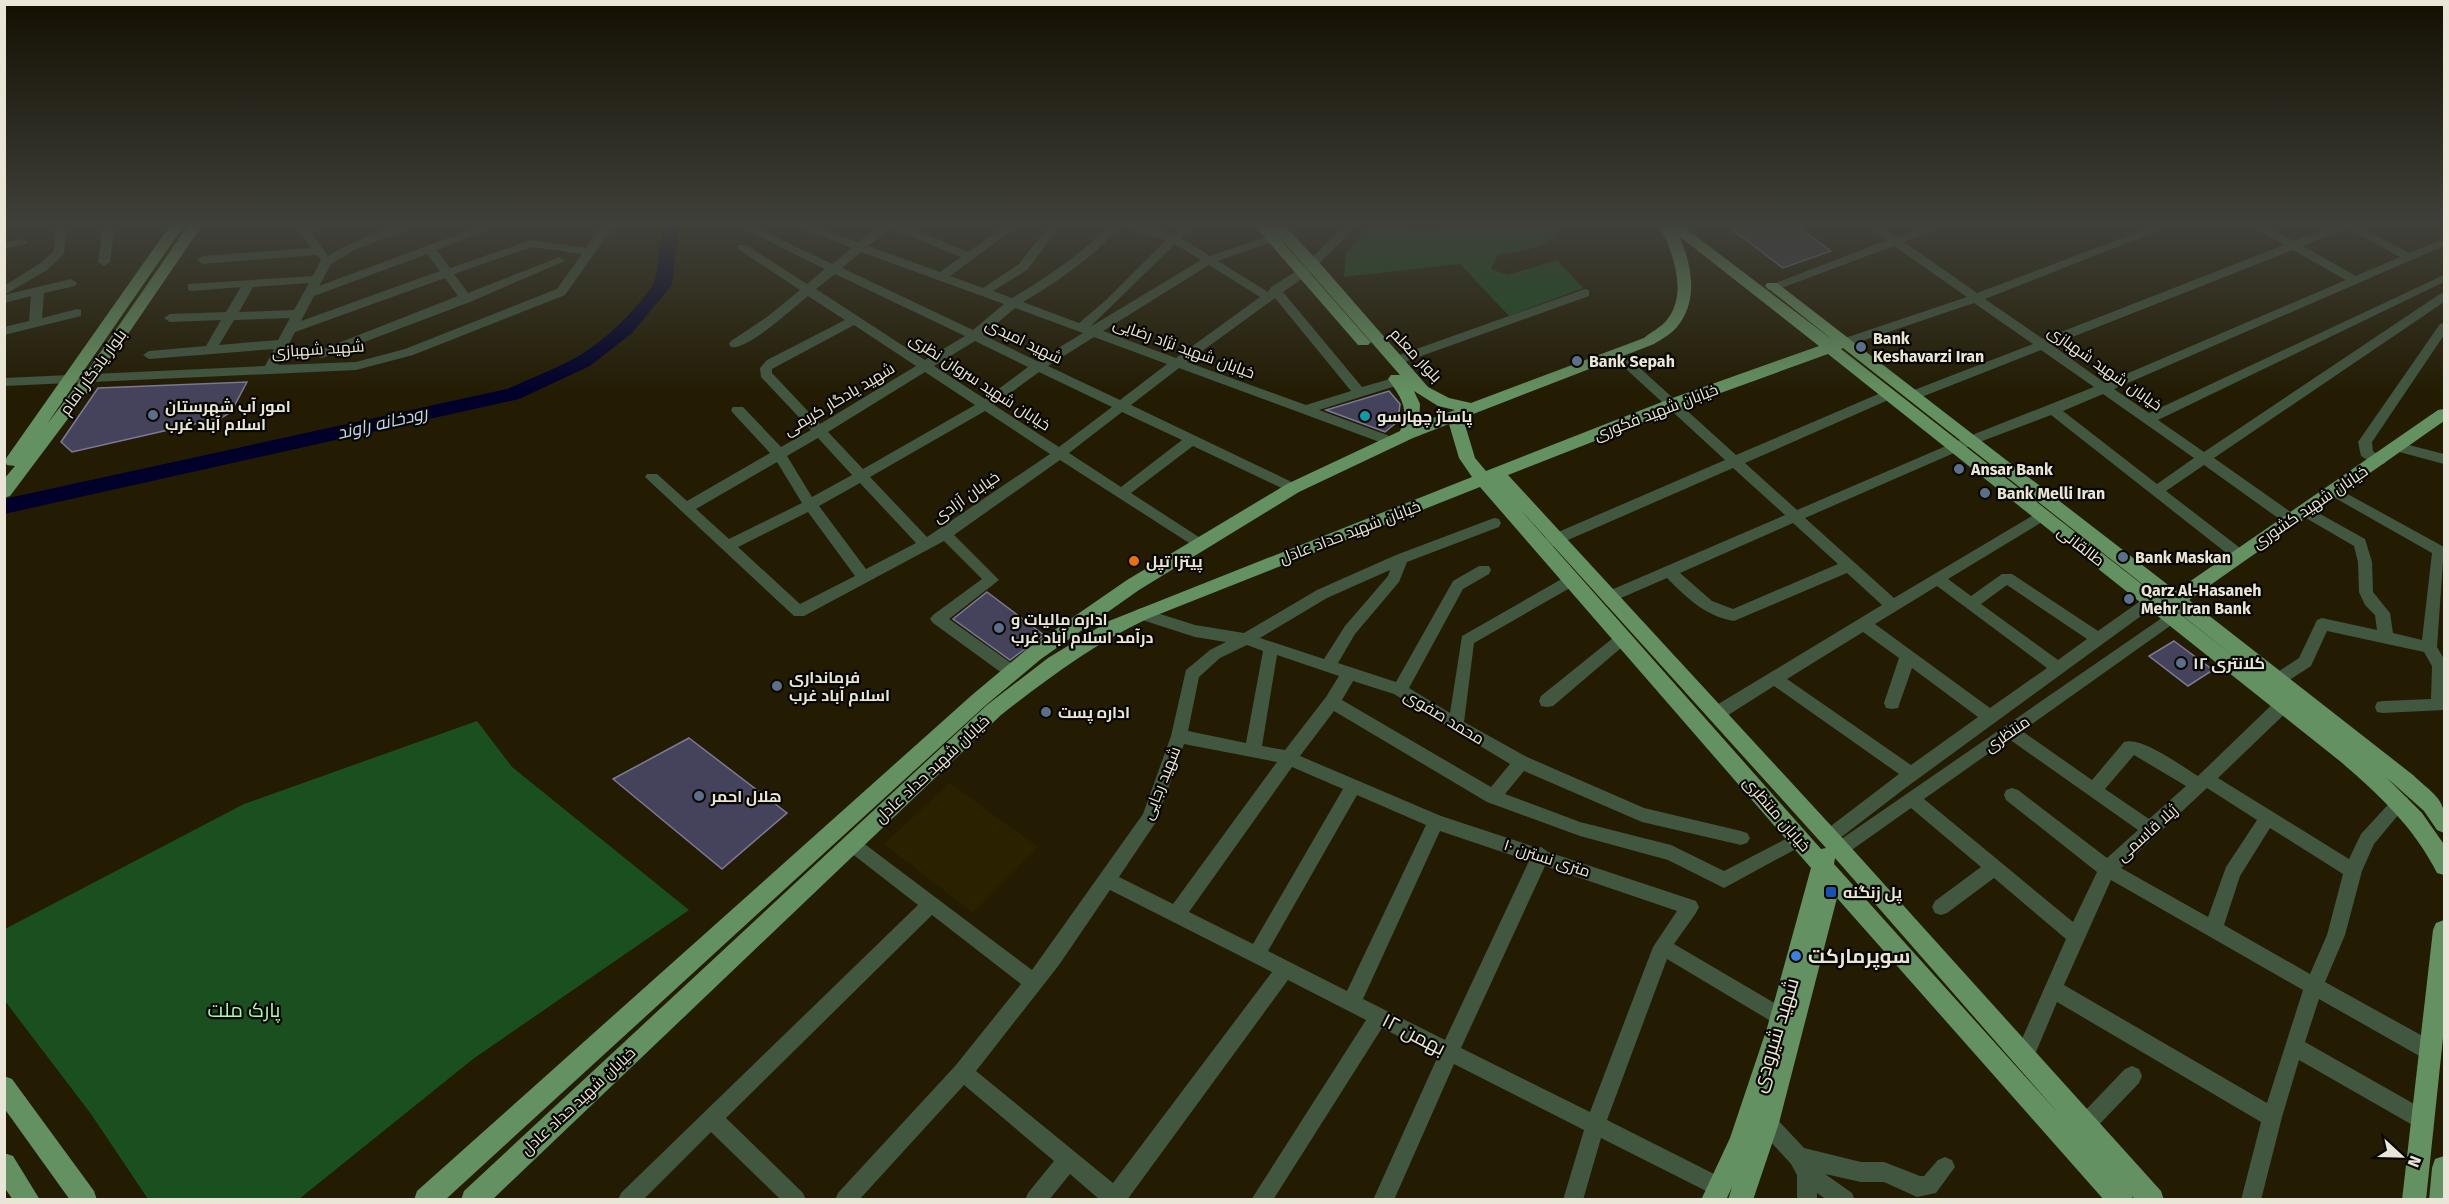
<svg xmlns="http://www.w3.org/2000/svg" width="2449" height="1204" font-family="'Fira Sans',Cairo,sans-serif">
<style>
.built{fill:#292100}
.green{fill:#1a5020}
.lines{fill:none;stroke-linecap:round;stroke-linejoin:round}
.river{fill:#00002b;fill-rule:evenodd}
.building{fill:#45435c;stroke:#7c7a96;stroke-width:1.5}
.minor{fill:#415740;fill-rule:evenodd}
.major{fill:#649161;fill-rule:evenodd}
.service-dot{fill:#5c6f8a;stroke:#090701;stroke-width:2}
.culture-dot{fill:#0f9aa8;stroke:#090701;stroke-width:2}
.food-dot{fill:#e8710a;stroke:#090701;stroke-width:2}
.transit-dot{fill:#1a4fb4;stroke:#090701;stroke-width:2}
.shop-dot{fill:#3f7fe0;stroke:#090701;stroke-width:2}
.labels{text-anchor:middle;dominant-baseline:central;stroke-width:4.5;stroke-linejoin:round;paint-order:stroke}
.poi-label{font-size:16px;font-weight:bold;fill:#eae6d7;stroke:#090701;text-anchor:start}
.street-label{font-size:16px;fill:#eae6d7;stroke:#090701}
.water-label{font-size:18px;font-style:italic;fill:#bdd5f6;stroke:#090701}
.near-poi-label{font-size:20px;font-weight:bold;fill:#eae6d7;stroke:#090701;text-anchor:start}
.near-park-label{font-size:20px;fill:#a9faad;stroke:#090701}
.near-street-label{font-size:20px;fill:#eae6d7;stroke:#090701}
</style>
<rect width="100%" height="100%" fill="#231c03"/>
<path class="built" d="M950,783L1038,847L973,913L884,844Z"/>
<g class="green">
<path d="M1371,224H1400L1411,231H1436L1438,224H1562C1549,250 1524,251 1498,254L1491,269L1508,275L1557,260L1583,288L1509,316L1460,264L1344,277L1346,253Z"/>
<path d="M477,721L512,767L689,910L473,1059L299,1199H148L91,1114L5,1001V929L244,804Z"/>
</g>
<g class="lines">
<path class="river" d="M668,224H686L680,231L676,248L672,285L632,333L590,366L519,399L4,514V499L507,389C529,379 553,370 575,358C601,344 636,311 652,286C662,271 653,243 668,224Z"/>
</g>
<g class="building">
<path d="M1725,224H1794L1831,251L1783,268Z"/>
<path d="M247,382L231,412L221,418L72,452L61,442L98,388Z"/>
<path d="M1389,391L1400,404L1398,421L1385,432L1326,410Z"/>
<path d="M987,592L1044,635L1010,660L953,619Z"/>
<path d="M2174,641L2213,670L2188,686L2149,656Z"/>
<path d="M689,738L787,813L722,869L613,779Z"/>
</g>
<g class="lines">
<g class="minor">
<path d="M55,224H67L64,254L47,270L4,295V286L39,264L54,251Z"/>
<path d="M103,224H115L110,262L104,266L98,262Z"/>
<path d="M223,224H236L230,227Z"/>
<path d="M295,224H307L308,226L332,224L312,233L328,256C355,240 391,224 423,224L356,249L331,264L319,286L486,224H502L437,250L450,268L531,240L586,248L603,224H615L565,295L413,355L356,370L4,386V378L265,366L274,349L149,359L143,355L149,351L206,346L221,320L170,322L164,318L170,314L226,312L241,287L192,291L188,290V284L313,276L321,260L316,255L203,264L197,260L203,256L311,248ZM532,247L582,254L557,289L405,349L356,362L278,365L295,332L445,278L458,296L318,351L316,354L318,357L322,358L470,302L565,261L559,257L555,259L468,293L454,274ZM427,254L440,271L301,321L314,296ZM309,283L294,310L239,312L253,287ZM290,318L278,340L219,345L234,320Z"/>
<path d="M734,224H749L832,264L852,248L791,224H808L858,242L881,224H902L968,252L1007,224H1020L950,276L983,288L1019,264L1050,224H1062L1027,270L993,291L1012,298C1048,277 1081,254 1111,224H1136L1172,234L1183,224H1195L1181,238L1210,256L1280,232H1288V236L1218,261L1268,292L1271,287L1298,270L1347,224H1359L1306,276L1283,292L1362,387L1397,377L1403,381L1402,384L1319,410L1395,438L1397,441L1390,446L1385,444L1179,368L1131,405L1298,485L1300,488L1298,491H1288L1193,446L1131,493L1205,541L1207,545L1200,550L1060,460L954,535L999,580L949,619L1018,668L1020,672L1018,676L1012,678L1006,676L933,623L930,619L933,615L982,579L944,541L804,616H794L645,477L647,474H657L687,501L770,453L733,413L731,410L733,407H743L781,447L811,430L761,377L760,368L767,360L845,320L808,296C794,307 747,351 731,347L729,344L731,341L767,317L800,290L738,249V245H746L807,284L825,269ZM1121,227L1166,240L1105,301L1079,323L1023,302C1059,281 1092,257 1121,227ZM891,228L961,257L940,272L868,246ZM1175,244L1201,260L1090,327ZM861,252L1004,304L973,330L842,268ZM1209,265L1260,297L1176,358L1103,331ZM835,274L965,336L925,360L816,289ZM1275,298L1351,391L1306,405L1187,362ZM1015,308L1083,333L1037,361L983,335ZM854,325L916,366L820,424L772,373V369ZM1094,337L1167,364L1120,400L1048,366ZM975,341L1028,367L985,399L934,366ZM925,372L975,405L863,469L828,432ZM1039,372L1112,407L1059,447L994,405ZM985,411L1050,454L927,537L870,477ZM1122,412L1182,440L1121,487L1069,453ZM818,438L852,475L812,497L787,456ZM777,462L802,503L729,539L696,509ZM860,483L916,543L866,569L819,506ZM808,512L855,576L800,604L738,547Z"/>
<path d="M1865,224H1878L1897,237L1931,224H1947L1904,242L1977,293L2159,224H2175L1985,299L2043,339L2284,245L2249,224H2263L2294,241L2338,224H2356L2409,253L2444,239V246L2114,389L2149,413L2444,275V282L2158,420L2204,452L2440,294L2444,293V302L2214,458L2295,515L2297,519L2295,523H2285L2204,465L2166,491L2244,551L2246,555L2244,559H2234L2051,415L1977,443L1805,518L1894,598L2042,510L2049,515L2047,519L1948,579L1971,596L2002,574H2012L2098,631L2146,597H2156L2158,601L2156,605L1904,789L1835,842L1829,844L1823,842L1820,837L1823,832L1899,774L1774,686L1722,719L1716,720L1710,719L1708,714L1710,709L1882,605L1847,573L1734,621C1705,616 1687,598 1667,578L1614,601H1604L1602,597L1604,593L1785,515L1733,468L1552,547H1542L1540,543L1542,539L1725,460L1613,357L1611,354L1613,351H1621L1736,455L1883,392H1893L1895,395L1893,398L1745,463L1797,510L1967,437L2094,387L2041,350L1919,398H1909L1907,395L1909,392L2033,344L1974,303L1850,345H1842L1840,342L1842,339L1967,297L1894,246L1776,290H1768L1766,287L1887,240ZM2347,228L2400,257L2356,276L2303,246ZM2293,250L2346,280L2105,383L2052,345ZM2103,394L2194,458L2157,484L2063,411ZM1793,523L1838,564L1733,609L1712,601L1680,573ZM2007,585L2087,639L2058,660L1981,604ZM1937,586L2047,668L1990,708L1875,624ZM1863,632L1899,658L1884,703L1886,708L1892,709L1898,708L1912,668L1978,717L1911,765L1787,679Z"/>
<path d="M22,239L28,242L26,244L4,249V242Z"/>
<path d="M71,279L77,283L75,286L44,293L42,318L77,309L81,310V316L4,335V327L29,321L31,296L4,303V295Z"/>
<path d="M1585,289L1589,290V296L1399,364L1395,365L1389,361L1391,358Z"/>
<path d="M2444,323V335L2372,442L2373,451L2386,461L2384,464H2374L2361,456L2358,442L2440,324Z"/>
<path d="M2397,442L2444,454V464L2392,450L2390,447L2392,444Z"/>
<path d="M2333,486L2444,547L2437,647L2444,659V710L2383,713L2377,712L2375,707L2377,702L2383,701L2431,699L2432,666L2424,652L2327,631L2311,666L2274,690L2268,692L2262,690L2260,686L2262,682L2299,658L2317,620L2322,618L2377,630L2375,615L2365,605L2359,592L2358,562L2354,546L2299,514L2297,510L2304,505L2365,539L2372,562L2373,592L2390,613L2393,633L2422,640L2432,553L2328,494L2326,491Z"/>
<path d="M1494,518L1499,519L1501,523L1499,527L1407,562L1399,582L1355,634L1338,663L1396,682L1453,581L1479,566H1489L1491,570L1489,574L1463,589L1409,688L1450,713L1462,636L1567,576H1577L1579,580L1577,584L1474,643L1464,722L1527,757L1644,808L1741,831L1747,833L1750,838L1747,843L1741,845L1642,822L1524,771L1505,794L1580,822L1671,845L1724,871L1799,832L1805,834L1808,839L1805,844L1724,888L1668,860L1580,836L1487,802L1334,711L1300,756L1441,816L1538,848L1541,847L1548,852L1696,901L1699,907L1696,913L1674,944L1788,1011L1790,1017L1788,1023L1781,1026L1774,1023L1667,959L1607,1120L1728,1181L1731,1188L1728,1195L1721,1198L1714,1195L1601,1138L1583,1200H1563L1584,1130L1454,1064L1394,1200H1373L1438,1056L1382,1028L1273,1200H1251L1366,1020L1288,980L1127,1200H1100L1070,1174L1049,1200H1025L1028,1193L1054,1161L964,1085L859,1200H835L838,1193L956,1065L1021,984L932,915L726,1118L803,1193L806,1200H781L711,1132L643,1200H618L621,1193L918,905L846,849L843,844L846,839L852,836L858,839L1032,970L1143,814L1171,736L1186,670L1210,650L1226,642L1195,637L1136,618L1133,614L1136,610L1141,608L1195,625L1244,633L1317,590L1396,555ZM1390,570L1388,576L1345,626L1324,659L1260,638L1327,598ZM1247,645L1263,651L1246,743L1188,731L1199,677L1220,658ZM1277,655L1339,676L1326,697L1285,750L1262,746ZM1353,681L1394,694L1510,764L1491,787L1342,700ZM1184,744L1277,762L1173,904L1119,877L1156,822ZM1292,767L1343,789L1253,944L1189,912ZM1357,795L1426,825L1347,991L1268,951ZM1440,831L1529,861L1445,1040L1363,999ZM1545,866L1677,911L1653,947L1590,1112L1461,1048ZM1110,890L1272,972L1113,1183L976,1071L1059,965Z"/>
<path d="M2172,611L2177,613L2180,617L2177,621L2022,731L2092,780L2124,742C2142,736 2181,766 2198,776L2284,693L2290,692L2296,693L2298,698L2296,703L2218,778L2349,859L2361,834L2395,797L2401,795L2407,797L2409,802L2374,844L2362,871L2345,935L2325,982L2437,1044L2440,1051L2437,1058L2430,1060L2423,1058L2319,999L2305,1042L2430,1113L2433,1120L2430,1127L2423,1130L2416,1127L2299,1060L2282,1117L2261,1200H2241L2261,1122L2057,1002L2031,1064L2024,1066L2017,1064L2014,1057L2066,939L1994,878L1947,913L1941,915L1935,913L1932,907L1935,901L1981,867L1911,808L1846,854L1840,857L1834,854L1831,849L1834,844ZM2009,739L2138,830L2107,858L2018,790L2012,788L2006,790L2004,795L2006,800L2097,872L2073,922L1924,799ZM2134,755L2186,786L2149,819L2105,789ZM2207,788L2257,820L2226,867L2208,917L2121,868ZM2270,828L2343,874L2327,935L2310,974L2224,925L2240,876ZM2111,880L2303,990L2267,1103L2064,985Z"/>
<path d="M1623,632L1628,634L1631,638L1628,642L1553,706L1547,707L1541,706L1539,701L1541,696L1618,634Z"/>
<path d="M2132,1066L2139,1069L2142,1076L2139,1083L2092,1132L2085,1135L2078,1132L2075,1125L2078,1118L2125,1069Z"/>
<path d="M1767,1113L1774,1116L1804,1148L1861,1162H1884L1920,1176H1924L1938,1160L1945,1157L1952,1160L1955,1167L1936,1193L1917,1197L1884,1182H1861L1825,1174L1852,1193L1855,1200H1827L1817,1193V1200H1797V1175L1791,1164L1760,1130L1757,1123L1760,1116Z"/>
</g>
<g class="major">
<path d="M171,224H185L47,424L84,376L189,224H203L94,384L10,496L4,498V479L15,466L7,465L5,461L7,457Z"/>
<path d="M1253,224H1267L1368,339L1371,342L1368,345H1358Z"/>
<path d="M1268,224H1283L1318,261L1428,387L1449,398L1471,403L1644,338C1651,332 1660,328 1666,321C1689,294 1673,251 1658,224H1680L1834,341L1765,286L1767,283H1777L2176,591L2438,410L2444,409V421L2189,600L2413,775C2436,797 2448,799 2444,833L2437,830L2424,811L2386,777L2422,813L2443,843L2444,875L2437,873C2414,827 2379,795 2341,762L1828,354L1679,408L1508,475L1847,843L2161,1191L2164,1200H2135L2132,1196L2133,1200H2104L1837,898L1779,1123L1753,1200H1728L1732,1187L1726,1200H1701L1730,1138L1767,1028L1811,868L1480,487L1147,619C1094,644 1047,679 1001,715L492,1200H461L464,1191L987,705L1048,658L1109,621L1472,477L1459,458L1449,424L1413,438L1299,492L1139,590L1041,659L986,705L445,1200H414L417,1191L972,695L1027,649L1127,580L1287,484L1400,431C1410,408 1401,398 1388,379L1391,375H1400ZM1679,236L1819,346L1667,400L1486,471L1475,458L1463,418L1654,344C1662,339 1671,334 1677,327C1699,300 1692,265 1679,236ZM1843,348L2240,661L1841,349ZM1414,391L1438,406L1455,410L1419,423L1420,404ZM1519,508L1826,848L1821,849ZM1835,858L2059,1114L1834,864Z"/>
<path d="M2444,920V1028L2426,1200H2402L2433,930L2436,923Z"/>
<path d="M4,1076L12,1079L94,1191L97,1200H70L4,1108Z"/>
<path d="M4,1153L13,1156L40,1200H13L4,1187Z"/>
<path d="M2444,1156V1200H2429L2432,1168L2435,1159Z"/>
</g>
</g>
<linearGradient id="sky" x2="0" y2="1"><stop stop-color="#130f02"/><stop offset="0.57" stop-color="#3f4039"/><stop offset="1" stop-color="#3f4039" stop-opacity="0"/></linearGradient>
<rect width="2449" height="393" fill="url(#sky)"/>
<g class="service-dot">
<circle cx="1861" cy="347" r="6"/>
<circle cx="1577" cy="361" r="6"/>
<circle cx="153" cy="415" r="6"/>
<circle cx="1959" cy="469" r="6"/>
<circle cx="1985" cy="493" r="6"/>
<circle cx="2123" cy="557" r="6"/>
<circle cx="2129" cy="599" r="6"/>
<circle cx="999" cy="628" r="6"/>
<circle cx="2181" cy="663" r="6"/>
<circle cx="777" cy="686" r="6"/>
<circle cx="1046" cy="712" r="6"/>
<circle cx="699" cy="796" r="6"/>
</g>
<circle class="culture-dot" cx="1365" cy="416" r="6"/>
<circle class="food-dot" cx="1134" cy="561" r="6"/>
<rect class="transit-dot" x="1825" y="886" width="12" height="12" rx="3"/>
<circle class="shop-dot" cx="1796" cy="956" r="6"/>
<g class="labels">
<g class="poi-label">
<text x="1873" y="338">Bank<tspan x="1873" dy="18">Keshavarzi Iran</tspan></text>
<text x="1589" y="361">Bank Sepah</text>
<text x="165" y="406">امور آب شهرستان<tspan x="165" dy="18">اسلام آباد غرب</tspan></text>
<text x="1377" y="416">پاساژ چهارسو</text>
<text x="1971" y="469">Ansar Bank</text>
<text x="1997" y="493">Bank Melli Iran</text>
<text x="2135" y="557">Bank Maskan</text>
<text x="1146" y="561">پیتزا تپل</text>
<text x="2141" y="590">Qarz Al-Hasaneh<tspan x="2141" dy="18">Mehr Iran Bank</tspan></text>
<text x="1011" y="619">اداره مالیات و<tspan x="1011" dy="18">درآمد اسلام آباد غرب</tspan></text>
<text x="2193" y="663">کلانتری ۱۲</text>
<text x="789" y="677">فرمانداری<tspan x="789" dy="18">اسلام آباد غرب</tspan></text>
<text x="1058" y="712">اداره پست</text>
<text x="711" y="796">هلال احمر</text>
<text x="1843" y="892">پل زنگنه</text>
</g>
<g class="street-label">
<text transform="translate(1024 341) rotate(26)">شهید امیدی</text>
<text transform="translate(1184 348) rotate(20)">خیابان شهید نژاد رضایی</text>
<text transform="translate(318 349) rotate(-4)">شهید شهبازی</text>
<text transform="translate(1416 355) rotate(47)">بلوار معلم</text>
<text transform="translate(2105 368) rotate(35)">خیابان شهید شهبازی</text>
<text transform="translate(93 372) rotate(-54)">بلوار یادگار امام</text>
<text transform="translate(980 382) rotate(33)">خیابان شهید سروان نظری</text>
<text transform="translate(839 399) rotate(-31)">شهید یادگار کریمی</text>
<text transform="translate(1656 412) rotate(-21)">خیابان شهید فکوری</text>
<text transform="translate(966 497) rotate(-35)">خیابان آزادی</text>
<text transform="translate(2310 507) rotate(-34)">خیابان شهید کشوری</text>
<text transform="translate(1350 532) rotate(-21)">خیابان شهید حداد عادل</text>
<text transform="translate(2081 546) rotate(38)">طالقانی</text>
<text transform="translate(1444 717) rotate(31)">محمد صفوی</text>
<text transform="translate(2007 734) rotate(-34)">منتظری</text>
<text transform="translate(932 769) rotate(-43)">خیابان شهید حداد عادل</text>
<text transform="translate(1161 783) rotate(-68)">شهید رجایی</text>
<text transform="translate(1777 814) rotate(49)">خیابان منتظری</text>
<text transform="translate(2147 833) rotate(-42)">ژیلا قاسمی</text>
<text transform="translate(1547 858) rotate(18)">۱۰ متری نسترن</text>
<text transform="translate(578 1101) rotate(-43)">خیابان شهید حداد عادل</text>
</g>
<g class="water-label">
<text transform="translate(382 423) rotate(-13)">رودخانه راوند</text>
</g>
<g class="near-poi-label">
<text x="1808" y="956">سوپرمارکت</text>
</g>
<g class="near-park-label">
<text x="244" y="1010">پارک ملت</text>
</g>
<g class="near-street-label">
<text transform="translate(1414 1034) rotate(27)">۱۲ بهمن</text>
<text transform="translate(1775 1035) rotate(-73)">شهید شیرودی</text>
</g>
</g>
<rect width="2449" height="1204" fill="none" stroke="#eae6d7" stroke-width="12"/>
<g transform="translate(2401 1156) rotate(112)" stroke="#090701" stroke-width="4.5" paint-order="stroke">
<path d="M0-4.5L10 22L0 15L-10 22Z" fill="#eae6d7"/>
<text y="-9" font-size="16" font-weight="bold" text-anchor="middle" fill="#eae6d7">N</text>
</g>
</svg>
